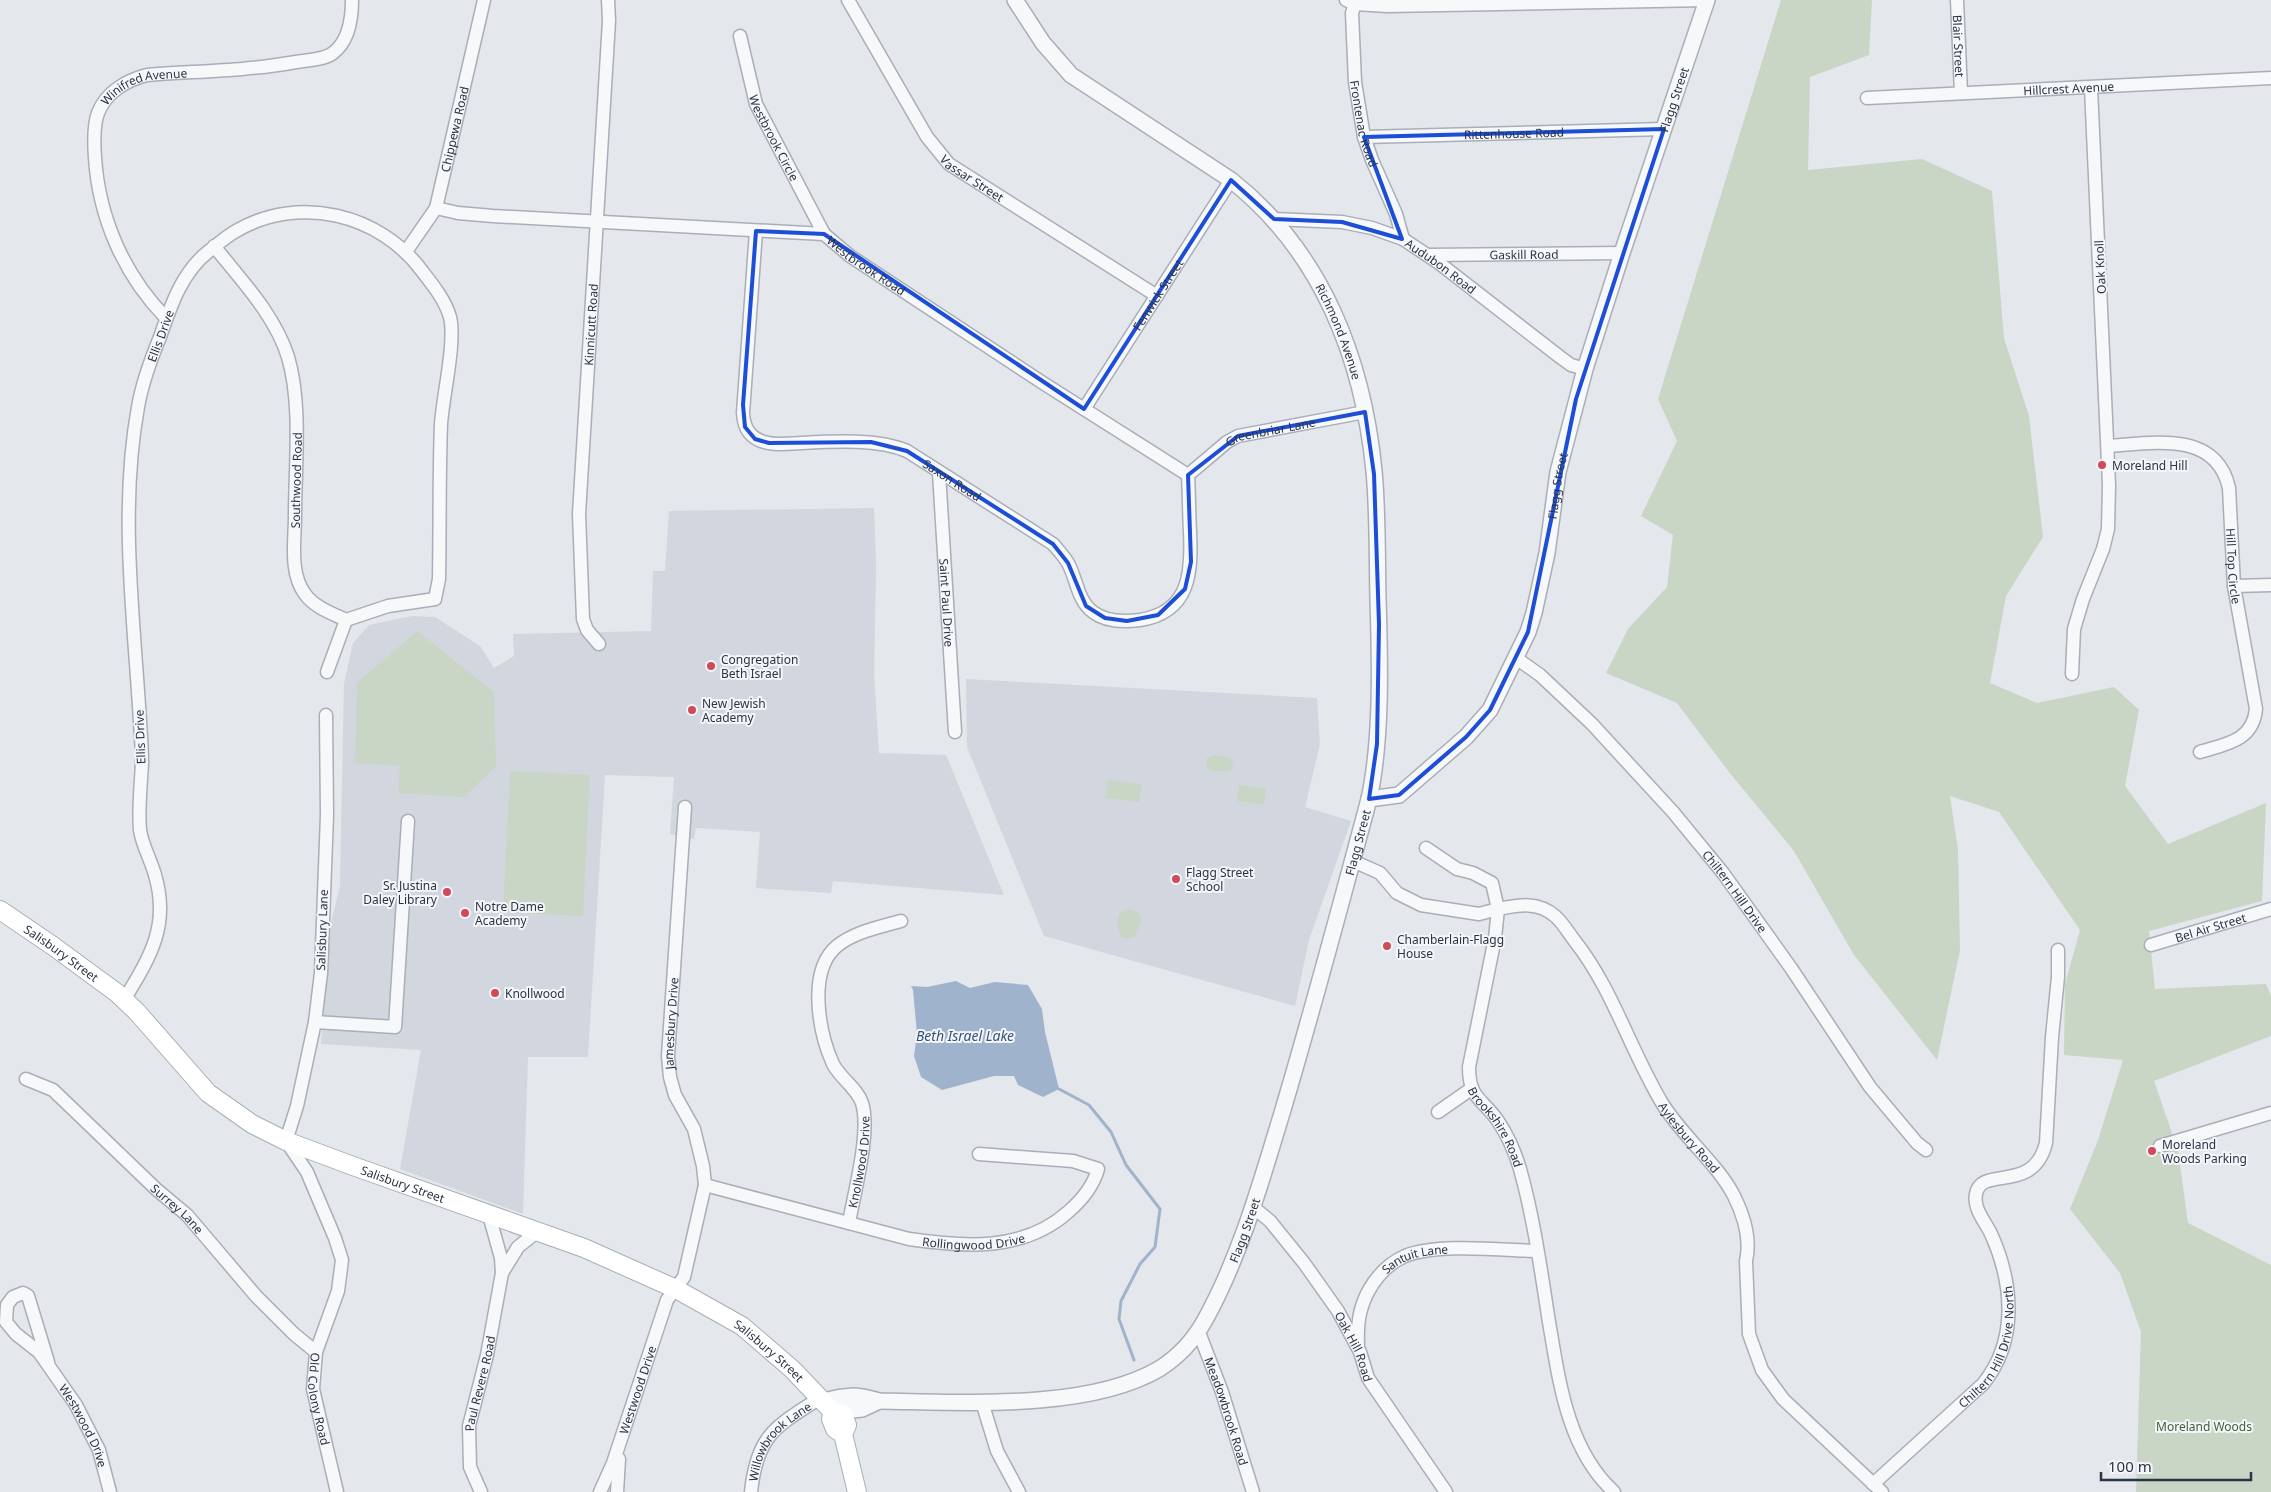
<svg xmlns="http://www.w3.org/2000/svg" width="2271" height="1492" font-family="'Noto Sans',sans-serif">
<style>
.built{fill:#d2d6de}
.green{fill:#c9d6c5}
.water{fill:#9fb4cc}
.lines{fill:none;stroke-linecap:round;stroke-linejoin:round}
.stream{stroke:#9fb4cc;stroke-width:3}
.minor-casing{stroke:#a9aeb7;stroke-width:15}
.tertiary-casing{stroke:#a9aeb7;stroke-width:18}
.secondary-casing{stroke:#a9aeb7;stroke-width:20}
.minor{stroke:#f7f8fa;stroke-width:12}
.tertiary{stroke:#f7f8fa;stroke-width:15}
.secondary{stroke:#fff;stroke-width:18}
.marked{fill:none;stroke:#1d4ed8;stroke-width:4;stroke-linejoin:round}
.poi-dot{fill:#d1495b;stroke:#f4f6f9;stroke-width:2}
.labels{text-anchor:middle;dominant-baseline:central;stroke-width:4;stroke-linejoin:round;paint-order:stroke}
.street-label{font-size:12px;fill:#2b3445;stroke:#f4f6f9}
.poi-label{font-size:12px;fill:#2b3445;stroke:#f4f6f9;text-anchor:start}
.park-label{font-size:12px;fill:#3f6138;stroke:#f4f6f9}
.water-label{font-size:14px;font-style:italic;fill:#34527a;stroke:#f4f6f9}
</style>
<rect width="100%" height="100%" fill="#e4e7ec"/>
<g class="built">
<path d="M874,508L876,565L874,675L879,753L946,755L1004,895L833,881L831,893L756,888L760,832L696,828L694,839L670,834L674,777L605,775L588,1057H528L523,1214L400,1169L421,1050L321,1044L327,940L340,886L344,684L353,643L369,625L412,616L435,617L480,646L494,668L514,656L513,634L651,631L653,571H665L669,511Z"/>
<path d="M966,679L1317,698L1320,744L1305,807L1351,821L1309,940L1295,1006L1044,936L967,747Z"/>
</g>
<g class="green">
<path d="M1781,0H1872L1869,55L1810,77L1808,170L1922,159L1992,191L2004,338L2029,416L2043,537L2006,596L1990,683L2037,703L2114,687L2139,710L2125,786L2168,844L2266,803L2262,901L2149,931L2155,989L2266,984L2271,996V1036L2154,1081L2178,1150L2188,1223L2271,1265V1492H2136L2141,1332L2120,1273L2070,1209L2098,1140L2123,1060L2064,1055L2065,984L2080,930L1999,812L1950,796L1958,850L1960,950L1937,1060L1854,955L1794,851L1729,772L1677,703L1606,673L1628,629L1667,587L1673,535L1641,516L1677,441L1658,399Z"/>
<path d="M417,631L494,692L496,766L464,797L398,793L400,766L355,763L357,683Z"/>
<path d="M1212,755L1225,756L1232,760L1233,766L1230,771H1211L1206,766L1207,758Z"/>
<path d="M510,771L590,775L583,916L503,912Z"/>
<path d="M1108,780L1142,784L1139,802L1106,798Z"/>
<path d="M1239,785L1266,789L1264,805L1237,801Z"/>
<path d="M1127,909L1138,912L1142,919L1136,935L1132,938H1123C1116,930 1117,924 1119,914Z"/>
</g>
<path class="water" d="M956,981L970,988L995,982L1028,985L1042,1009L1045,1032L1059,1089L1043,1097L1018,1085L1014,1076H994L942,1090L921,1077L914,1056L917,1034L913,990L911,986L927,987Z"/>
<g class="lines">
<path class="stream" d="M1059,1089L1089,1105L1111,1132L1126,1165L1160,1209L1155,1247L1140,1264L1121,1301L1119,1319L1134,1360"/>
<defs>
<g id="minor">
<path id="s1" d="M848,0L927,137L949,164L1157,296"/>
<path d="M1346,0L1355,4L1387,6L1707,0"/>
<path id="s2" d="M1957,0L1961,93"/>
<path id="s3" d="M1355,4L1352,13L1355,82L1364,137L1372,160L1396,214L1403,239"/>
<path id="s4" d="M740,36L756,104L824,234"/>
<path id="s5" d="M1867,98L2271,78"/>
<path id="s6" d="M1364,137L1664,129"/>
<path id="s7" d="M436,208L458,213L493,216L824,234L850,256L1043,383L1188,475"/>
<path id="s8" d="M1274,219L1342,222L1372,228L1403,239L1439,263L1560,357L1571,365L1585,369"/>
<path id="s9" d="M756,231L743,413C744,434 756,443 777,444C816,443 872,436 907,451L1053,544C1059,551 1065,557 1069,565C1077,581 1078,601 1093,612C1106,622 1125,622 1140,620C1190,612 1192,573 1190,532C1189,513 1189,494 1188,475"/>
<path id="s10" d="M407,250L436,208L484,0"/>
<path id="s11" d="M1428,255L1622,253"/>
<path id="s12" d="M166,318C124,275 99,218 95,158C94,144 93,126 98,113C106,92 127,80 147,75C197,71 246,71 296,62C308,60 324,60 333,53C349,41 352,18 352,0"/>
<path id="s13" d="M1084,409L1231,180"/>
<path id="s14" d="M2108,446C2153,443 2216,430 2229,488L2234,586L2256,709C2253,741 2226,744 2200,752"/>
<path id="s15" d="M939,473L955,732"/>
<path id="s16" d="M1188,475L1227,442L1238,436L1365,412"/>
<path d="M2234,586L2271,585"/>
<path id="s17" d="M599,644L587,630L583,619L579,514L609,21L608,0"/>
<path id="s18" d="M1516,658L1540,675L1592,724L1673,812L1723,873L1791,968L1870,1087L1917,1143L1926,1150"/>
<path d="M327,672L346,620"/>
<path d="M2072,674L2074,629L2083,599L2103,549L2108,529L2109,485L2091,88"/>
<path id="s19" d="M326,715L327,815L321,973L315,1022L297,1106L286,1141L307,1172L335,1238L342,1260L338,1291L316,1352L313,1389L337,1492"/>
<path id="s20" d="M1426,848L1457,869L1473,873L1492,883L1498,909C1519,905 1538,901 1555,916C1563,923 1568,932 1574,940C1613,989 1630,1050 1662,1103C1682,1136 1718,1164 1734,1196C1744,1216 1751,1239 1746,1261L1749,1334L1762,1370L1783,1399L1882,1492"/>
<path id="s21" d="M1353,861L1380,873L1397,893L1421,905L1479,914L1498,909L1495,938L1469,1067C1469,1099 1482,1098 1498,1121C1508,1136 1515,1152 1520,1169C1534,1219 1541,1271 1549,1322C1559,1380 1567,1449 1614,1492"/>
<path id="s22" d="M2151,945L2271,909"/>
<path id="s23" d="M124,1000C150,957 170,926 155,875C151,860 142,845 140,830C138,808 141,785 142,763C142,749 141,736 140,722C134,618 119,511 138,407C142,383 151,359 160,337C171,305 182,272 209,251C218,244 227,236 236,231C299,194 380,214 422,271C433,285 445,300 450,317C456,342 443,395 441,424C439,475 440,527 439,579L435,599L388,606L346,620C331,613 314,607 305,594C289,573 295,540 295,516C295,466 302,404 288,357C275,315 241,280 214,246"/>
<path d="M315,1022L395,1027L408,821"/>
<path id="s24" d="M26,1079L53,1090L156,1189L187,1215L256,1296L294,1334L316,1352"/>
<path d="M1438,1112L1471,1089"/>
<path d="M2160,1146L2271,1113"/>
<path id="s25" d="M705,1185L909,1239C964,1247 1023,1252 1068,1212C1082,1200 1093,1187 1098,1169L1073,1161L979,1154"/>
<path id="s26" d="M1253,1207L1270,1221L1304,1263L1338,1311L1360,1352L1368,1378L1446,1492"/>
<path id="s27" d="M849,1223C854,1193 871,1132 862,1103C857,1088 840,1078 833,1064C819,1033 807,971 837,946C854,932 880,927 901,921"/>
<path d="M502,1273L518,1247L538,1231"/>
<path id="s28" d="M1198,1330L1222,1392L1253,1492"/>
<path id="s29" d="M1358,1345C1357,1325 1359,1308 1369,1290C1377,1276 1389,1263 1405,1256C1438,1243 1501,1250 1537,1251"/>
<path id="s30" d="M48,1362L28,1296L23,1293L13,1297L7,1305L6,1322L16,1334L39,1352L76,1405L99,1450L110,1492"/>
<path d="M982,1402L997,1451L1019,1492"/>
<path id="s31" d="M1873,1484L1983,1384C2018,1341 2013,1284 1992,1236C1986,1222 1973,1210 1976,1194C1981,1165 2033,1195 2046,1143L2052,1037L2058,977V950"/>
<path id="s32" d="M481,1492L470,1467L469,1426L487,1355L502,1273L501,1258L489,1215"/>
<path id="s33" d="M600,1492L613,1463L667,1300L684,1277L705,1185L703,1166L694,1129L675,1095L670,1077L668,1056L685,807"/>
<path d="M617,1492L619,1459"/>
<path id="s34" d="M751,1492C757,1435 775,1427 820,1398"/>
</g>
<g id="tertiary">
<path id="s35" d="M1015,0L1043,43L1071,75L1231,180C1322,252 1363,359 1374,471C1378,513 1377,557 1378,599C1380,662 1382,739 1369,799"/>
<path id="s36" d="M823,1401C847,1395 855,1394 879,1401C961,1402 1087,1411 1159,1369C1178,1357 1194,1340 1205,1320C1240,1257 1261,1182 1282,1113C1313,1009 1341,904 1369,799L1399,795L1466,737L1490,710L1528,632L1534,613L1547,553L1558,472L1585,369L1622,253L1707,0"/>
<path d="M833,1412L862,1409L879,1401"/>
</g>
<g id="secondary">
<path id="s37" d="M0,910L53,946L117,993L137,1012L208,1093L252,1124L286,1141L353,1166L584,1248L676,1289L742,1326L792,1369L833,1412"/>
<path d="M843,1434L835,1429L831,1419L833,1412L843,1414L847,1425L843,1434L857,1492"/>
</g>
</defs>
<use href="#minor" class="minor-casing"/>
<use href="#tertiary" class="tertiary-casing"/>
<use href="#secondary" class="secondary-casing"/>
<use href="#minor" class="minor"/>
<use href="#tertiary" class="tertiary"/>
<use href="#secondary" class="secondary"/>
</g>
<path class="marked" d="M1664,129L1576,399L1528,632L1490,710L1466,737L1399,795L1369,799L1377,744L1379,624L1374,474L1365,412L1238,436L1188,475L1191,562L1185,589L1158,615L1127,621L1105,618L1086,606L1068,563L1053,544L907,451L871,442L769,443L755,439L745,427L743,405L756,231L824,234L1084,409L1231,180L1274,219L1342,222L1402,239L1364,137Z"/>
<g class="poi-dot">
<circle cx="2102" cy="465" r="5"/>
<circle cx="711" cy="666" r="5"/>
<circle cx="692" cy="710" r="5"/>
<circle cx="1176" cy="879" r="5"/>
<circle cx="447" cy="892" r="5"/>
<circle cx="465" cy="913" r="5"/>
<circle cx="1387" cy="946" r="5"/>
<circle cx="495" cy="993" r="5"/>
<circle cx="2152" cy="1151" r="5"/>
</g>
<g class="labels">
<g class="street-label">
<text stroke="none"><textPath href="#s2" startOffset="46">Blair Street</textPath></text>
<text stroke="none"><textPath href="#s5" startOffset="202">Hillcrest Avenue</textPath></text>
<text stroke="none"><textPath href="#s12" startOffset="282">Winifred Avenue</textPath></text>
<text stroke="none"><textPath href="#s36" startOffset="1752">Flagg Street</textPath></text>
<text stroke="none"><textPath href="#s3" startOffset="121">Frontenac Road</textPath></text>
<text stroke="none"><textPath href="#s10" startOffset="132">Chippewa Road</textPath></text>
<text stroke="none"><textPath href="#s6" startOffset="150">Rittenhouse Road</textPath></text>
<text stroke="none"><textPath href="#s4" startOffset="108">Westbrook Circle</textPath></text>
<text stroke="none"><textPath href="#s1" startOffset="220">Vassar Street</textPath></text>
<text stroke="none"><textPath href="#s11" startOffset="96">Gaskill Road</textPath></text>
<text stroke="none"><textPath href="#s7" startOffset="442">Westbrook Road</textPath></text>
<text stroke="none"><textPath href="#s8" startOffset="178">Audubon Road</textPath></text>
<text transform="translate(2100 267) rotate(-93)">Oak Knoll</text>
<text stroke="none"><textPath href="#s13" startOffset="136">Fenwick Street</textPath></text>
<text stroke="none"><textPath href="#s17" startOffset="325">Kinnicutt Road</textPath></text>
<text stroke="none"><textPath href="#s35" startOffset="474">Richmond Avenue</textPath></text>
<text stroke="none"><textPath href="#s23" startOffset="680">Ellis Drive</textPath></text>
<text stroke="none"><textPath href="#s16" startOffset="96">Greenbriar Lane</textPath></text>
<text stroke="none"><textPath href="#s23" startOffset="1615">Southwood Road</textPath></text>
<text stroke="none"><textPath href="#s9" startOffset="419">Saxon Road</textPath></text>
<text stroke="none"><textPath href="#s36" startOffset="1348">Flagg Street</textPath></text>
<text stroke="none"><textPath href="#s14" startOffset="221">Hill Top Circle</textPath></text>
<text stroke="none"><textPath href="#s15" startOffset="130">Saint Paul Drive</textPath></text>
<text transform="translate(140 737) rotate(-92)">Ellis Drive</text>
<text stroke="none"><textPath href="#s36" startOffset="912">Flagg Street</textPath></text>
<text stroke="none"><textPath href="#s18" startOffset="321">Chiltern Hill Drive</textPath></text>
<text stroke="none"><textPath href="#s22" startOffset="62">Bel Air Street</textPath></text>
<text transform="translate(322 930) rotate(-88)">Salisbury Lane</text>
<text stroke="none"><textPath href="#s37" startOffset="75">Salisbury Street</textPath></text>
<text stroke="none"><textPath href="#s33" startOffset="495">Jamesbury Drive</textPath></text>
<text stroke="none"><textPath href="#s21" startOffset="389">Brookshire Road</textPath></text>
<text stroke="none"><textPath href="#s20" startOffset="422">Aylesbury Road</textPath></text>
<text stroke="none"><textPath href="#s27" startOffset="62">Knollwood Drive</textPath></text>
<text stroke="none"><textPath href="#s37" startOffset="495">Salisbury Street</textPath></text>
<text stroke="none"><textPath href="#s24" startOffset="201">Surrey Lane</textPath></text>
<text stroke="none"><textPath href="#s36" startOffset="508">Flagg Street</textPath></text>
<text stroke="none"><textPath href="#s25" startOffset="276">Rollingwood Drive</textPath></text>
<text stroke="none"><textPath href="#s29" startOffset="116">Santuit Lane</textPath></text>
<text stroke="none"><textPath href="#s31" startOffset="185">Chiltern Hill Drive North</textPath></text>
<text stroke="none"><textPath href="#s26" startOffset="174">Oak Hill Road</textPath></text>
<text stroke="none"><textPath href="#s37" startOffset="900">Salisbury Street</textPath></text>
<text stroke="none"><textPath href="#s32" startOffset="112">Paul Revere Road</textPath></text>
<text stroke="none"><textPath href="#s33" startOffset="109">Westwood Drive</textPath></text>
<text stroke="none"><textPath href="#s19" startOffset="706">Old Colony Road</textPath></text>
<text stroke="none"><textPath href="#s28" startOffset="86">Meadowbrook Road</textPath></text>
<text stroke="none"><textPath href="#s30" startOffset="244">Westwood Drive</textPath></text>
<text stroke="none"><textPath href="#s34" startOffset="61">Willowbrook Lane</textPath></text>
</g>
<g class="poi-label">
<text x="2112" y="465">Moreland Hill</text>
<text x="721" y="659">Congregation<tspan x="721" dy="14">Beth Israel</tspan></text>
<text x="702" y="703">New Jewish<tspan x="702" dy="14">Academy</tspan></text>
<text x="1186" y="872">Flagg Street<tspan x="1186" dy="14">School</tspan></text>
<text x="437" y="885" text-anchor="end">Sr. Justina<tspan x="437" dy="14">Daley Library</tspan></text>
<text x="475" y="906">Notre Dame<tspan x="475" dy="14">Academy</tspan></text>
<text x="1397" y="939">Chamberlain-Flagg<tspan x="1397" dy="14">House</tspan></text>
<text x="505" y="993">Knollwood</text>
<text x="2162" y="1144">Moreland<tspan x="2162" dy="14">Woods Parking</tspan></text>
</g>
<g class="park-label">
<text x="2204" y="1426">Moreland Woods</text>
</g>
<g class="water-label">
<text x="965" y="1035">Beth Israel Lake</text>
</g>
</g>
<path d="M2101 1472v8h150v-8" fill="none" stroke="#2b3445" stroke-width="2.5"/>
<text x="2108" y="1472" font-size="15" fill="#2b3445" stroke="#f4f6f9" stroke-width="4" paint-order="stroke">100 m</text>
</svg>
